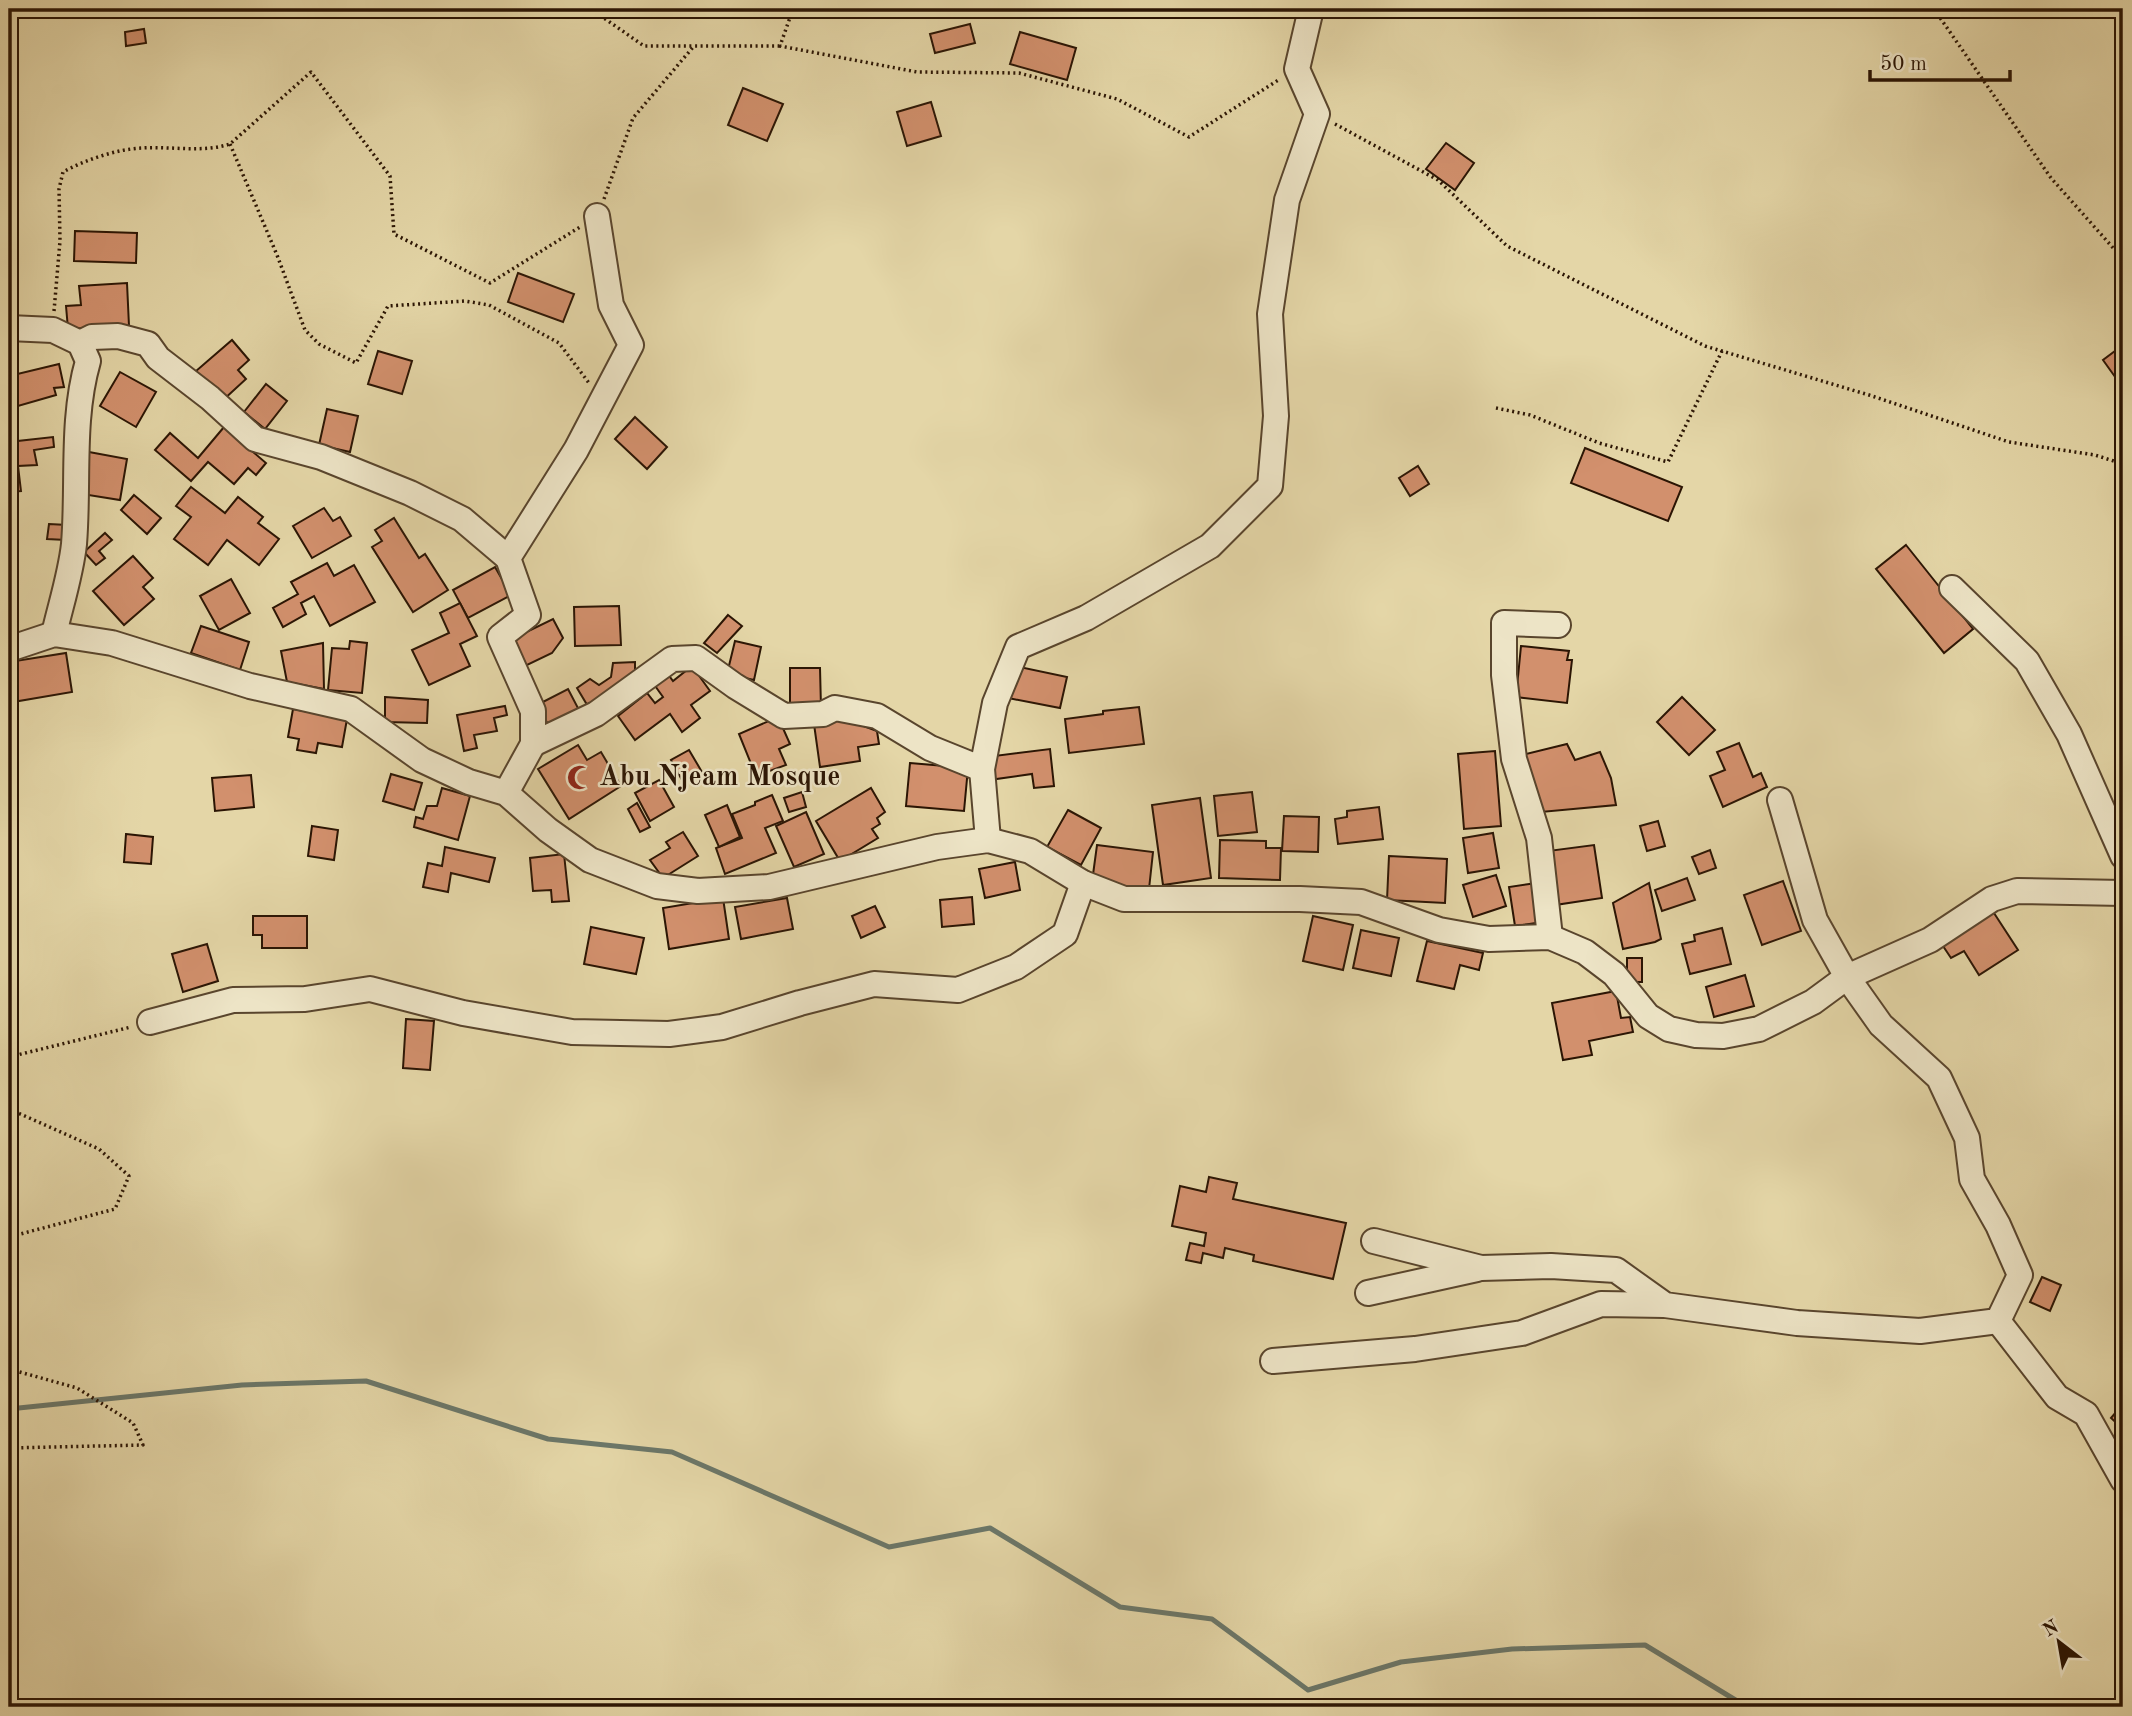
<svg xmlns="http://www.w3.org/2000/svg" width="2132" height="1716" font-family="'Old Standard TT',serif">
<style>
.lines{fill:none;stroke-linecap:round;stroke-linejoin:round}
.stream{stroke:#6b7769;stroke-width:5}
.building{fill:#d2906d;stroke:#2b1504;stroke-width:2}
.minor-casing{stroke:#59452d;stroke-width:28}
.path{stroke:#2b1504;stroke-width:3.5;stroke-dasharray:2 3.5;stroke-linecap:butt}
.minor{stroke:#ede4c6;stroke-width:24}
.labels{text-anchor:middle;dominant-baseline:central;stroke-width:5;stroke-linejoin:round;paint-order:stroke}
.poi-label{font-size:28px;font-weight:bold;fill:#2b1504;stroke:#ede4c6;text-anchor:start}
</style>
<rect width="100%" height="100%" fill="#e4d6a7"/>
<filter id="stains"><feTurbulence type="fractalNoise" baseFrequency=".00286" numOctaves="4"/><feColorMatrix values="0 0 0 0 .2 0 0 0 0 .09 0 0 0 0 .02 0 0 0 .5 -.17"/></filter>
<radialGradient id="worn" r=".72"><stop offset=".6" stop-color="#630" stop-opacity="0"/><stop offset="1" stop-color="#630" stop-opacity=".3"/></radialGradient>
<g class="lines">
<path class="stream" d="M9,1409L242,1385L366,1381L548,1439L672,1452L889,1547L990,1528L1120,1607L1212,1619L1308,1690L1401,1662L1512,1649L1645,1645L1747,1707"/>
</g>
<g class="building">
<path d="M970,24L975,43L935,53L930,34Z"/>
<path d="M144,29L146,43L126,46L125,32Z"/>
<path d="M1020,32L1076,48L1067,80L1010,64Z"/>
<path d="M743,88L783,104L767,141L728,125Z"/>
<path d="M931,102L941,136L907,146L897,112Z"/>
<path d="M1446,143L1474,163L1455,190L1426,169Z"/>
<path d="M75,231L137,233L136,263L74,261Z"/>
<path d="M518,273L574,294L563,322L508,302Z"/>
<path d="M127,283L129,326L68,329L66,306L81,305L79,286Z"/>
<path d="M232,340L249,360L238,370L246,379L222,401L196,371Z"/>
<path d="M2123,345V388L2103,360Z"/>
<path d="M378,351L412,361L402,394L368,384Z"/>
<path d="M59,364L64,387L54,388L56,395L11,408L9,376Z"/>
<path d="M120,372L156,392L136,427L100,406Z"/>
<path d="M266,384L287,401L265,429L244,412Z"/>
<path d="M327,409L358,416L350,452L319,445Z"/>
<path d="M635,417L667,447L647,469L615,439Z"/>
<path d="M224,427L266,463L256,475L248,468L234,484L208,462L191,481L155,450L170,433L198,458Z"/>
<path d="M53,437L54,447L34,450L37,465L18,466L21,491L9,492V442Z"/>
<path d="M1585,448L1682,487L1668,521L1571,483Z"/>
<path d="M89,452L127,459L120,500L82,494Z"/>
<path d="M1418,466L1429,484L1410,496L1399,478Z"/>
<path d="M191,487L225,513L238,497L263,517L258,523L279,539L259,565L227,540L208,565L174,539L191,517L176,506Z"/>
<path d="M134,495L161,518L147,534L121,510Z"/>
<path d="M324,508L333,521L340,517L351,536L312,558L293,526Z"/>
<path d="M394,518L419,558L425,554L448,590L413,612L372,547L382,541L375,530Z"/>
<path d="M49,524L67,525L66,540L47,539Z"/>
<path d="M105,533L112,540L99,551L105,558L96,565L84,552Z"/>
<path d="M1906,545L1973,629L1944,653L1876,569Z"/>
<path d="M133,556L153,578L143,587L154,599L124,625L93,591Z"/>
<path d="M327,563L334,576L354,565L375,602L330,626L314,596L301,603L306,614L283,627L273,608L298,594L291,582Z"/>
<path d="M495,567L511,595L468,618L453,590Z"/>
<path d="M231,579L250,613L219,630L200,596Z"/>
<path d="M460,603L477,636L460,644L470,666L429,685L412,650L449,633L440,613Z"/>
<path d="M619,606L621,645L575,646L574,607Z"/>
<path d="M728,615L742,626L717,653L704,643Z"/>
<path d="M553,619L563,638L552,653L525,666L512,639Z"/>
<path d="M201,626L249,642L240,670L191,653Z"/>
<path d="M350,641L367,643L362,693L328,690L332,648L349,649Z"/>
<path d="M735,641L761,647L754,680L727,674Z"/>
<path d="M323,643L324,689L287,682L281,651Z"/>
<path d="M1521,646L1569,651L1567,660H1572L1567,703L1516,697Z"/>
<path d="M66,653L72,692L13,702L9,662Z"/>
<path d="M635,662V679L589,708L577,688L590,679L599,685L611,677L613,663Z"/>
<path d="M692,666L710,691L691,705L700,718L682,732L670,714L635,740L618,716L647,693L655,703L663,697L653,683L667,673L673,681Z"/>
<path d="M1015,666L1067,677L1060,708L1008,698Z"/>
<path d="M790,668H820L821,708H790Z"/>
<path d="M568,689L579,710L549,726L537,705Z"/>
<path d="M385,697L428,700L427,723L385,722Z"/>
<path d="M1682,697L1715,730L1689,755L1657,722Z"/>
<path d="M505,706L507,715L494,718L497,731L474,735L477,748L464,751L457,715Z"/>
<path d="M1139,707L1144,744L1069,753L1065,719L1103,714V711Z"/>
<path d="M293,709L347,719L342,747L318,743L316,753L297,750L299,739L288,737Z"/>
<path d="M778,717L790,744L779,749L786,765L756,776L739,734Z"/>
<path d="M845,719L877,731L879,744L858,747L860,761L820,767L814,724Z"/>
<path d="M1739,743L1753,777L1761,773L1767,787L1723,807L1710,776L1725,770L1717,752Z"/>
<path d="M1567,744L1575,760L1600,752L1611,778L1616,805L1541,812L1522,755Z"/>
<path d="M578,745L587,760L601,752L621,786L569,819L538,769Z"/>
<path d="M1050,749L1054,786L1034,788L1032,774L989,780L986,757Z"/>
<path d="M689,750L702,772L683,782L671,760Z"/>
<path d="M1495,751L1501,826L1464,829L1458,754Z"/>
<path d="M910,763L968,768L964,811L906,806Z"/>
<path d="M391,774L422,783L414,810L383,801Z"/>
<path d="M251,775L254,807L215,811L212,778Z"/>
<path d="M659,780L674,807L650,821L635,793Z"/>
<path d="M442,788L470,796L458,840L414,827L416,817L423,819L427,806H437Z"/>
<path d="M871,788L885,812L877,818L880,824L872,829L878,838L840,861L816,821Z"/>
<path d="M802,792L806,807L789,812L784,798Z"/>
<path d="M1252,792L1257,832L1218,836L1214,796Z"/>
<path d="M772,795L783,821L765,828L776,853L725,874L716,848L742,838L732,814L755,805V802Z"/>
<path d="M1200,798L1211,878L1163,885L1152,805Z"/>
<path d="M637,803L650,827L640,832L628,809Z"/>
<path d="M727,805L740,837L719,847L705,815Z"/>
<path d="M1379,807L1383,839L1338,844L1335,819L1347,817V811Z"/>
<path d="M1068,810L1101,828L1081,865L1047,847Z"/>
<path d="M806,812L824,854L794,867L776,826Z"/>
<path d="M1284,816L1319,817L1318,852L1282,851Z"/>
<path d="M1658,821L1665,846L1647,851L1640,826Z"/>
<path d="M312,826L338,830L334,860L308,856Z"/>
<path d="M683,832L698,856L663,878L650,860L670,848L666,842Z"/>
<path d="M1493,833L1499,868L1468,873L1463,838Z"/>
<path d="M126,834L153,837L151,864L124,862Z"/>
<path d="M1220,840L1266,841V848H1281L1280,880L1219,878Z"/>
<path d="M1097,845L1153,852L1149,889L1092,882Z"/>
<path d="M1594,845L1602,898L1555,905L1548,851Z"/>
<path d="M445,847L495,858L489,882L451,873L448,892L423,887L428,863L442,866Z"/>
<path d="M1710,850L1716,868L1699,874L1692,857Z"/>
<path d="M564,854L569,901L552,902L551,890L533,891L530,858Z"/>
<path d="M1389,856L1447,859L1445,903L1387,900Z"/>
<path d="M1015,862L1020,890L985,898L979,869Z"/>
<path d="M1496,875L1506,906L1473,917L1463,885Z"/>
<path d="M1687,878L1695,900L1662,911L1655,890Z"/>
<path d="M1783,881L1801,931L1762,945L1744,895Z"/>
<path d="M1537,883L1543,922L1515,926L1509,887Z"/>
<path d="M1649,883L1661,939L1655,942L1623,949L1613,903Z"/>
<path d="M972,897L974,924L942,927L940,900Z"/>
<path d="M723,898L729,939L669,949L663,908Z"/>
<path d="M787,898L793,929L741,939L735,907Z"/>
<path d="M875,906L885,927L861,938L852,916Z"/>
<path d="M1992,910L2018,950L1979,975L1964,951L1951,958L1941,943Z"/>
<path d="M253,916H307V948H262V935H253Z"/>
<path d="M1313,916L1353,925L1343,970L1303,961Z"/>
<path d="M591,927L644,938L636,974L584,964Z"/>
<path d="M1722,928L1731,964L1690,974L1682,944L1695,941L1694,935Z"/>
<path d="M1361,930L1399,938L1391,976L1353,968Z"/>
<path d="M1427,941L1483,953L1479,970L1460,965L1454,989L1417,981Z"/>
<path d="M207,944L218,981L183,992L172,954Z"/>
<rect x="1627" y="958" width="15" height="24"/>
<path d="M1745,975L1754,1006L1714,1017L1706,987Z"/>
<path d="M1616,991L1621,1018L1630,1017L1633,1032L1589,1041L1592,1055L1563,1060L1552,1003Z"/>
<path d="M406,1019L434,1021L430,1070L403,1068Z"/>
<path d="M1209,1177L1237,1183L1233,1199L1346,1223L1333,1279L1253,1261L1254,1255L1225,1248L1223,1258L1203,1253L1201,1263L1186,1260L1190,1243L1204,1246L1206,1233L1172,1226L1180,1186L1206,1192Z"/>
<path d="M2042,1277L2061,1285L2050,1311L2030,1302Z"/>
<path d="M2123,1404V1429L2111,1418Z"/>
</g>
<g class="lines">
<defs>
<g id="minor">
<path d="M9,328L53,330L80,343L88,361C71,420 79,483 74,544C71,573 61,604 54,634"/>
<path d="M80,343L92,337L118,336L148,344L158,358L210,398L255,439L321,457L410,493L462,519L508,558"/>
<path d="M1952,588L2027,661L2069,734L2123,856"/>
<path d="M9,649L54,634L112,643L250,686L351,709L422,760L469,782L506,793L548,830L590,860L657,886L698,891L769,887L937,847L988,840L1030,851L1083,883L1124,899H1300L1361,902L1439,930L1489,939L1550,937L1585,952L1614,974L1648,1016L1669,1029L1696,1035L1723,1036L1759,1029L1813,1002L1847,977L1930,940L1992,899L2017,891L2123,893"/>
<path d="M533,744L596,714L672,659L696,658L735,686L784,716L823,714L835,708L877,716L930,748L982,769"/>
<path d="M506,793L533,744V711L500,637L528,615L508,558L576,450L631,345L611,305L597,216"/>
<path d="M988,840L982,769L995,703L1018,647L1086,618L1210,546L1270,486L1276,416L1270,314L1287,200L1317,114L1297,69L1311,9"/>
<path d="M1550,937L1539,838L1514,759L1504,675V623L1558,625"/>
<path d="M150,1022L233,1000L305,999L370,989L463,1013L572,1032L669,1034L722,1027L800,1003L874,984L958,990L1016,967L1065,934L1083,883"/>
<path d="M1374,1241L1481,1268L1551,1266L1616,1270L1665,1305L1797,1323L1920,1331L1998,1321L2020,1275L1998,1225L1972,1179L1967,1138L1939,1078L1881,1025L1847,977L1815,920L1780,800"/>
<path d="M1368,1293L1477,1269"/>
<path d="M1998,1321L2057,1397L2086,1414L2123,1480"/>
<path d="M1273,1361L1415,1349L1522,1333L1601,1304L1665,1305"/>
</g>
</defs>
<use href="#minor" class="minor-casing"/>
<g class="path">
<path d="M591,9L644,46H694"/>
<path d="M793,9L780,46L917,72L1019,73L1117,99L1189,137L1280,79"/>
<path d="M1934,9L2051,178L2123,259"/>
<path d="M1335,124L1438,180L1507,246L1705,346L1869,395L2009,442L2095,455L2123,464"/>
<path d="M230,144L277,255L305,330L319,344L356,363L388,306L465,301L489,305L559,343L589,383"/>
<path d="M604,199L633,118L694,46H780"/>
<path d="M54,311L60,241L59,189L63,172C85,160 117,149 142,148C171,146 202,153 230,144L311,72L390,176L394,234L490,283L580,227"/>
<path d="M1496,408L1530,415L1599,443L1668,462L1722,351"/>
<path d="M9,1057L131,1027"/>
<path d="M9,1109L99,1149L129,1176L115,1209L9,1237"/>
<path d="M9,1369L77,1388L133,1423L143,1445L9,1448"/>
</g>
<use href="#minor" class="minor"/>
</g>
<defs>
<symbol id="mosque-bare" viewBox="-9 -9 18 18"><path d="M3.5-4.9A6 6 0 1 0 3.5 4.9A5 5 0 1 1 3.5-4.9Z" fill="#8f2418" stroke="#ede4c6" stroke-width="2.5" paint-order="stroke"/></symbol>
</defs>
<g fill-rule="evenodd">
<use href="#mosque-bare" x="562" y="760" width="35" height="35"/>
</g>
<g class="labels">
<g class="poi-label">
<text x="599" y="778">Abu Njeam Mosque</text>
</g>
</g>
<rect width="2132" height="1716" fill="none" stroke="#e4d6a7" stroke-width="35"/>
<rect x="10" y="10" width="2111" height="1695" fill="none" stroke="#2b1504" stroke-width="3.5"/>
<rect x="18" y="18" width="2097" height="1681" fill="none" stroke="#2b1504" stroke-width="2"/>
<g transform="translate(2059 1642) rotate(329)" stroke="#ede4c6" stroke-width="5" paint-order="stroke">
<path d="M0-5L12 26L0 18L-12 26Z" fill="#2b1504"/>
<text y="-10" font-size="19" font-weight="bold" text-anchor="middle" fill="#2b1504">N</text>
</g>
<path d="M1870 70v10h140v-10" fill="none" stroke="#2b1504" stroke-width="3.5"/>
<text x="1880" y="70" font-size="21" fill="#2b1504" stroke="#ede4c6" stroke-width="5" paint-order="stroke">50 m</text>
<rect width="100%" height="100%" filter="url(#stains)"/>
<rect width="100%" height="100%" fill="url(#worn)"/>
</svg>
